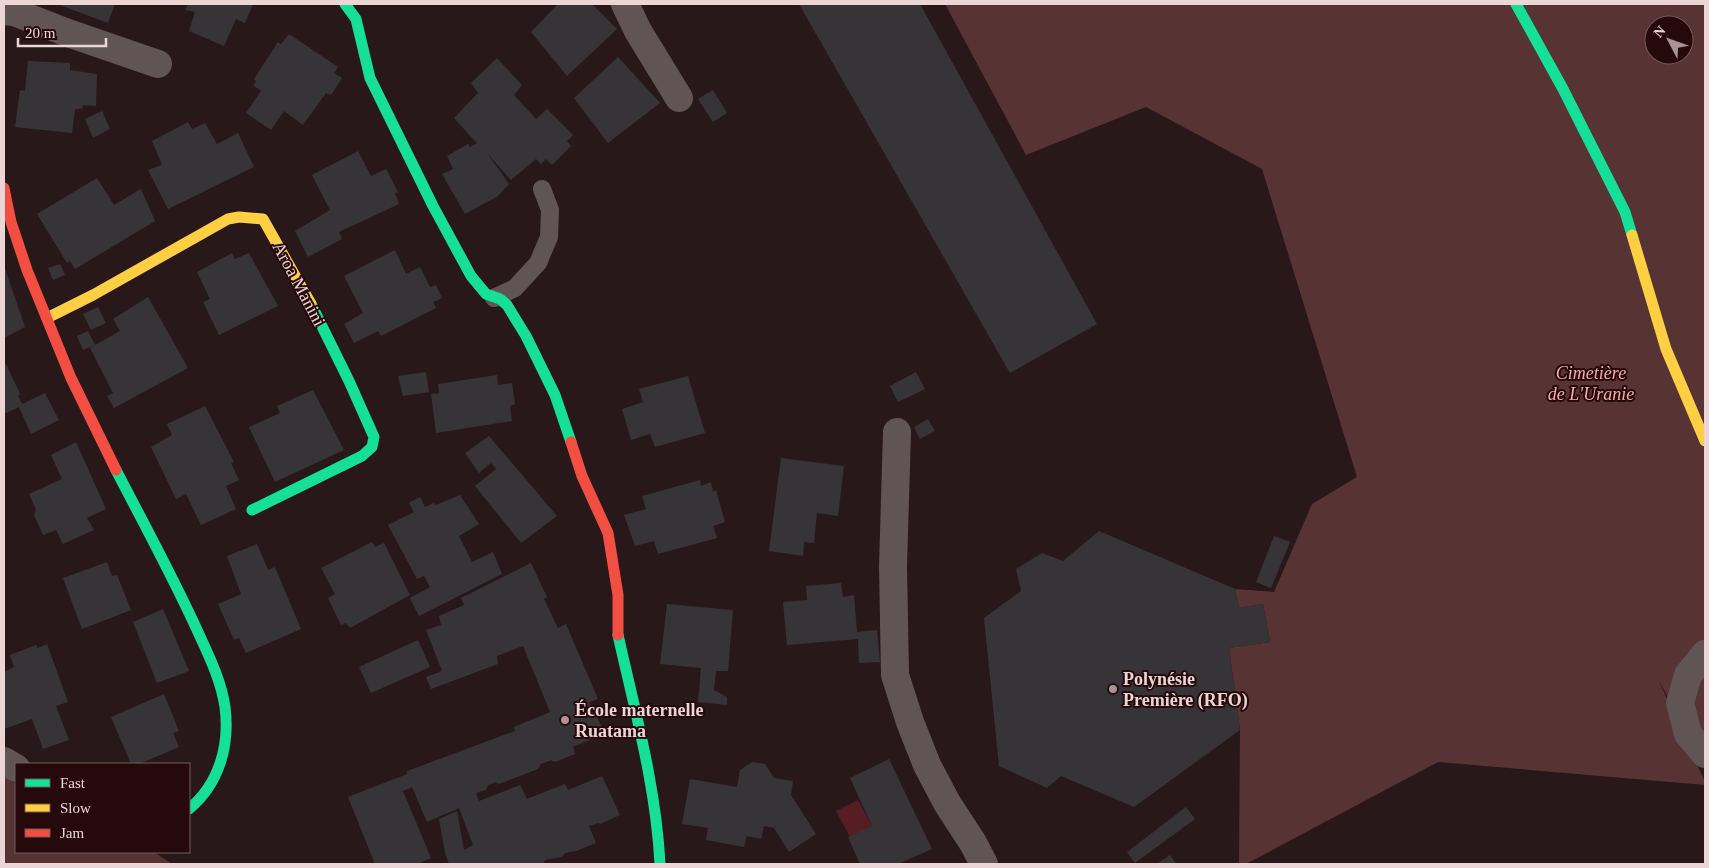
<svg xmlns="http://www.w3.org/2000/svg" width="1709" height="868" font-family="Georgia,serif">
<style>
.green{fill:#573333;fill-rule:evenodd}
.water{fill:#561e22}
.building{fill:#373438}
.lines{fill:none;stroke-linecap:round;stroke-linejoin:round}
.lane{stroke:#615454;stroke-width:18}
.street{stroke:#615454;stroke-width:28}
.fast{stroke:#16e098;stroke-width:11}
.slow{stroke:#ffcf43;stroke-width:11}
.jam{stroke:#f24e42;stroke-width:11}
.poi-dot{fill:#a79493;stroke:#25090b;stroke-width:2}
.labels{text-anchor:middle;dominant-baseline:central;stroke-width:4;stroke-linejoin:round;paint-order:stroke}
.street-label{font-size:18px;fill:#ebd6d5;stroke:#25090b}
.park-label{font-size:18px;font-style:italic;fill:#f9aaab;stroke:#25090b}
.poi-label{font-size:18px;font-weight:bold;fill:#ebd6d5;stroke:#25090b;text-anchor:start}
</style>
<rect width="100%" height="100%" fill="#291819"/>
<g class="green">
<path d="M945,4H1705V765L1658,679L1705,782V785L1438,762L1246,864H1239L1240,730L1229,648L1270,642L1263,604L1239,608L1235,589L1274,592L1312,504L1357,477L1262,169L1146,107L1026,155ZM1654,25H1684V55H1654Z"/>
<path d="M4,776L16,784V852H154L172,864H4Z"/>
</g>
<path class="water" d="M858,800L872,826L850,837L836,811Z"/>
<g class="building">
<path d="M57,4H115L108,23Z"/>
<path d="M188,4H253L245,23L236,19L224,46L189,31L195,12L185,10Z"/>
<path d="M558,4H592L617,29L567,76L531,32Z"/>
<path d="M799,4H920L1097,324L1010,373Z"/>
<path d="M289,34L338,67L334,73L342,78L331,95L326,93L303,125L284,111L271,130L246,113L261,91L253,85L256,82L254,79L278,42L281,44Z"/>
<path d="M618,57L660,103L608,143L574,98Z"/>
<path d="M497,58L522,85L514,95L536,119L547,109L573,135L567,141L571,146L552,165L546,159L541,164L536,159L511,180L487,153L509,184L498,196L465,214L442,174L453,169L447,156L468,144L470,147L477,143L484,151L454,118L478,93L471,83Z"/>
<path d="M28,61L70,63V70L97,74L96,106L83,105L82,109H75L72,133L15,127L20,90L25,91Z"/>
<path d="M713,90L727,113L713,122L698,99Z"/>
<path d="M102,111L110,129L93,138L85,119Z"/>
<path d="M188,122L192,129L205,123L217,144L238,133L254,167L168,209L148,170L162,165L152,141Z"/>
<path d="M358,151L371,176L386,169L398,192L395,193L399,204L339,232L342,239L308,257L295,231L330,210L312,175Z"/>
<path d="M97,178L114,205L141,189L155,221L75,269L70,261L67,263L37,214Z"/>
<path d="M395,250L406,274L420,267L430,287L436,285L442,298L433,302L436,308L381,336L378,331L354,343L344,324L363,313L344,276Z"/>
<path d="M232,253L235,259L249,253L278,306L219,335L203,302L210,299L197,272Z"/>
<path d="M60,264L65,275L53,280L48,268Z"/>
<path d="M4,266L25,327L4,338Z"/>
<path d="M148,297L188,368L114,408L107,396L113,393L90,348L120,331L113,319Z"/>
<path d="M98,307L106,323L91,330L83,314Z"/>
<path d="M88,331L95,345L83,350L77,336Z"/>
<path d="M6,364L20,394L18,396L22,404L45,393L59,420L31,434L19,407L4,414V365Z"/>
<path d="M426,372L429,392L403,396L398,376Z"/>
<path d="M916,372L925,389L898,402L890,386Z"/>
<path d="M497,375L498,385L512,383L515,404L510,406L512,421L436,433L431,394L439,393L438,384Z"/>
<path d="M688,376L705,433L655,447L650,434L631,440L622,409L643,402L639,389Z"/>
<path d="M313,390L344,450L275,482L249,427L280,413L277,406Z"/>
<path d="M205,406L234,462L231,463L239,480L226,486L236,509L201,525L186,494L176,499L151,447L172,435L167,424Z"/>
<path d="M928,419L935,431L920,439L914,427Z"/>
<path d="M489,436L557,516L521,543L475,486L496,469L491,463L479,473L465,453Z"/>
<path d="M76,442L106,509L87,518L94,530L63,544L56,530L43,535L34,515L36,510L29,494L62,479L51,455Z"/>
<path d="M781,458L844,466L838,516L817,513L814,543L804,542L803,556L769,551Z"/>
<path d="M700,480L701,486L711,482L713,492L716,490L725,522L713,526L717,538L658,554L654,541L635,546L624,515L646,509L642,496Z"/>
<path d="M460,495L479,524L459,536L472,562L493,552L502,574L419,616L410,598L430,587L424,576L417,579L388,525L414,512L409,503L420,497L425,507L434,503L436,505Z"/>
<path d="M1099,531L1235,589L1239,608L1263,604L1270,642L1229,648L1240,730L1134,807L1061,776L1047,788L999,766L984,618L1021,591L1016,569L1042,553L1063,561Z"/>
<path d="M1274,536L1290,542L1271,588L1256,582Z"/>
<path d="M372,542L375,547L384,543L410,595L350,628L346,623L341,625L328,598L335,594L321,568Z"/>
<path d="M257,544L268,570L275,567L301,629L246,653L239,638L234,640L218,604L241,594L227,556Z"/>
<path d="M107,562L112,576L117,575L131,610L82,629L63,578Z"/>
<path d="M531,563L547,597L544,599L558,628L566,624L598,699L589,702L605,733L573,747L575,754L555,762L551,760L541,764L538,769L499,784L496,782L488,785L486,790L476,793L479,801L520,785L527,799L565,784L568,790L602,776L620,815L600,824L598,823L589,826L596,843L576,851L565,853L562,857L545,860L543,864H449L445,853L439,819L457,811L464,850L473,845L459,808L427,822L412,787L403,791L431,858L417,864H375L348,797L407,774V771L515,731L514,727L550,712L523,646L497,656L498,664L431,689L426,677L442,671L426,630L441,625L439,616L464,605L461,598Z"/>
<path d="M841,583L843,597L854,595L857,632L877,630L880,662L859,663L858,639L787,645L783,602L807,600L806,586Z"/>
<path d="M667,604L733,610L728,671H716L714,690L727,697V705L698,702L701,668L660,664Z"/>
<path d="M163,609L189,671L157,683L133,622Z"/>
<path d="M418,640L430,667L371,693L359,667Z"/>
<path d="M47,644L68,702L56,706L69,740L43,749L32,719L4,729V672L14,667L10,655L36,645L38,648Z"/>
<path d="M164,694L179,731L173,733L179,747L139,764H131L111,717Z"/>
<path d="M889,759L932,849L898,864H860L848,837L872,826L850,778Z"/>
<path d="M752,762L765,764L774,778L793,781L791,795L816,834L789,852L774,828L764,826L761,839L747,836L744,847L706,840L708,828L682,824L690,779L737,787L740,770Z"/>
<path d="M1186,807L1195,819L1135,863L1127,852Z"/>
<path d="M1170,855L1176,864H1157Z"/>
</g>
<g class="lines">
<path class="lane" d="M494,298L515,288L538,263L549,237L550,210L542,189"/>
<g class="street">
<path d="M625,4L638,31L679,98"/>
<path d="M4,11L14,12L68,33L158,64"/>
<path d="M897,432L893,566L895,675L910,722L927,765L947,803L973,843L984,864"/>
<path d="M1705,654L1688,675L1680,703L1688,734L1705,754"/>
<path d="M4,761L16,768"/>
</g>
<g class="fast">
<path d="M345,4L356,19L370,78L433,206L471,276L486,294L500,299L507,305L526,336L555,395L571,442"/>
<path d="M1516,4L1563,89L1625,212L1632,235"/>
<path d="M116,470C144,524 173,577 198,632C209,656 221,680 225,707C230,746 219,784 189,809"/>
<path d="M252,510L362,456L372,447L374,437L349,381L311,304"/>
<path d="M618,635C635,711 656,786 660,864"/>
</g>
<g class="slow">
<path d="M1632,235L1666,349L1705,441"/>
<path d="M47,318L93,295L228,219L239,217L263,219L311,304"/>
</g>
<g class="jam">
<path d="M4,188L11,222L27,270L71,378L116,470"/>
<path d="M571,442L582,476L608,533L618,595V635"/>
</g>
</g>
<g class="poi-dot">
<circle cx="1113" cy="689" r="5"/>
<circle cx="565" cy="720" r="5"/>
</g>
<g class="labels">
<g class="street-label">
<text transform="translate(299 284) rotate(62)">Aroa Manini</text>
</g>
<g class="park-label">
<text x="1591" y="373">Cimetière<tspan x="1591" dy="21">de L'Uranie</tspan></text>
</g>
<g class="poi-label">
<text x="1123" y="679">Polynésie<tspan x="1123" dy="21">Première (RFO)</tspan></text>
<text x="575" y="710">École maternelle<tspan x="575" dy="21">Ruatama</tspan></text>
</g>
</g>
<rect width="1709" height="868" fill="none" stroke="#ebd6d5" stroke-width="10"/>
<rect x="15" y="763" width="175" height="90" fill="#25090b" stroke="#745b5c"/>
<rect x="25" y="779" width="25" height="8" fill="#16e098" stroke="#745b5c"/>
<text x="60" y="788" font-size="15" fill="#ebd6d5">Fast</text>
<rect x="25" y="804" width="25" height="8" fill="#ffcf43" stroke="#745b5c"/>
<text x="60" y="813" font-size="15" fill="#ebd6d5">Slow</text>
<rect x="25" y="829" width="25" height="8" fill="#f24e42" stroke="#745b5c"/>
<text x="60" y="838" font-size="15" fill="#ebd6d5">Jam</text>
<g transform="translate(1669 40) rotate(311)"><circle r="24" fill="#25090b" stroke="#745b5c"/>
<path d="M0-4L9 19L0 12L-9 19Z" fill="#a79493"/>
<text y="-8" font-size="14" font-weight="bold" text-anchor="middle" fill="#ebd6d5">N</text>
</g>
<path d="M18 38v8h88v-8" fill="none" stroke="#ebd6d5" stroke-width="2.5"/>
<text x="25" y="38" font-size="15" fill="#ebd6d5" stroke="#25090b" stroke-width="4" paint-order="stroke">20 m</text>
</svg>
